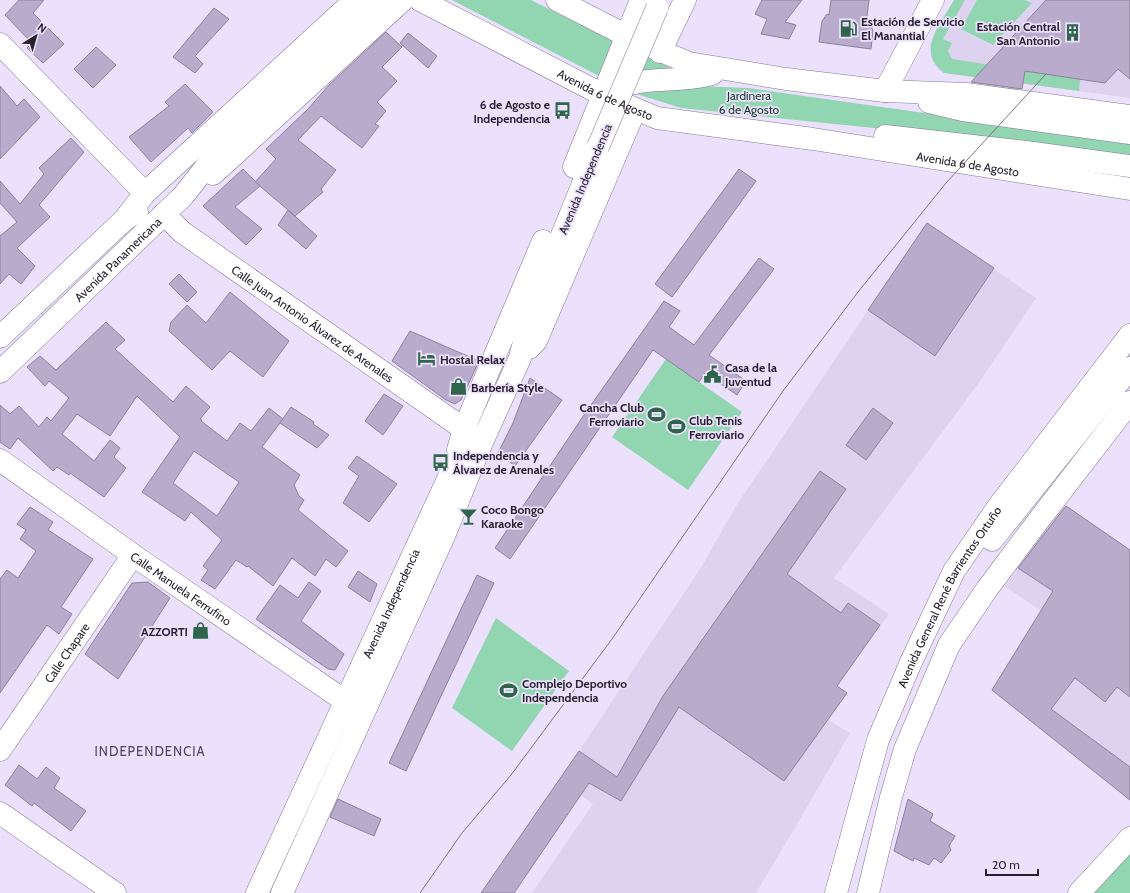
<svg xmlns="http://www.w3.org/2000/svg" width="1130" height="893" font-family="Cabin,sans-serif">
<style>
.built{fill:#ded2f1}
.green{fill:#91d5b1}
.building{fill:#b9abcc;stroke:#8d819f;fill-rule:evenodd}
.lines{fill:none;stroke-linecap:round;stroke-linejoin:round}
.minor-casing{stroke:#857897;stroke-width:23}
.major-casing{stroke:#857897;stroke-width:23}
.minor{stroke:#fff;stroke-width:22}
.major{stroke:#fff;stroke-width:22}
.tram{stroke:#7c7587;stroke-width:1}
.major-bridge-casing{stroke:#857897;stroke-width:23;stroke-linecap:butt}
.major-bridge{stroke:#fff;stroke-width:22}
.labels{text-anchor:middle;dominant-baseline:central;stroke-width:3.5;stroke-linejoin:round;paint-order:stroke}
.poi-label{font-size:12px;font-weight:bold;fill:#26212d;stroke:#ece1fc;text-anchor:start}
.street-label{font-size:12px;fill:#26212d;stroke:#ece1fc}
.park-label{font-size:12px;fill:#153c2a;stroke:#ece1fc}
.neighbourhood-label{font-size:13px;letter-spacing:1px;fill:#4f445f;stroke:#ece1fc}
</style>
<rect width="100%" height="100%" fill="#ece1fc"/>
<g class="built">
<path d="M954,0H1130V98L944,73L939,69L931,58L930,44Z"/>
<path d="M927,223L1036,298L978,384L834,578L889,614L837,686L847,693L828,720L850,733L806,809L756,893H532L593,804L581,795L601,766L579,751L702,566L736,506Z"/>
<path d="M1064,504L1130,550V800L992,691L1041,611L1005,586Z"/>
</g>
<g class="green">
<path d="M452,0H531L615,42L599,76Z"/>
<path d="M954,0H965L943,39L952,43L948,51L952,59L1080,79L1079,91L944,73C915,51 941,24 954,0Z"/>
<path d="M977,0H1025L1032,3L993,45L961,29Z"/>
<path d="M629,48L681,73L614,83Z"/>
<path d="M650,84L748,88L1130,142V158L971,138L681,108L624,90Z"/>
<path d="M666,359L742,412L688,490L612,437Z"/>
<path d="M496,618L569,671L512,751L452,708Z"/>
<path d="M1130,847V893H1086Z"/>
</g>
<g class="building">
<path d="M19,0H44L33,13L64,44L43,63L27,48L32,43L5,15Z"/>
<path d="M762,0H802L785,22L796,25L789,39L761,34L767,19L755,14Z"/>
<path d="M831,0H869L867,16L873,31L871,49L819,42L822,21L827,14L829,15Z"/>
<path d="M1046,0H1130V79L1118,69L1105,83L1025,71L1022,89L971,82Z"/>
<path d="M214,8L229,19L195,56L203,64L195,73L173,57Z"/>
<path d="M386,32L402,47L382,67L397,81L377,102L386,111L375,124L379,126L362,148L321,116L298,140L336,170L321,189L323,192L295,216L288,210L317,236L306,249L278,225L288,210L255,182L276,159L266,149L308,109L329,85Z"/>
<path d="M408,33L437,56L428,68L400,43Z"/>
<path d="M96,47L116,65L93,88L74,69Z"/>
<path d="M185,84L213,112L192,133L188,128L151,162L129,137L169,106L165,102Z"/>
<path d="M0,86L17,106L24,99L40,117L0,159Z"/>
<path d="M71,138L84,152L39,205L50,217L17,248L35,266L21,284L9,274L0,284V236L17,222L0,203V181L20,204L44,174L39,168Z"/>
<path d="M243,169L260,186L235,207L262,229L246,245L203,206Z"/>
<path d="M739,169L756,181L672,297L655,284Z"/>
<path d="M927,223L994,268L935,356L868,310Z"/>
<path d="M759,258L774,269L709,355L746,381L737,395L705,373L699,382L653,350L510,559L495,548L584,415L664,301L680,311L669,327L694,345Z"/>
<path d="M179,274L197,292L187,302L169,284Z"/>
<path d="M230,292L289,341L263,377L230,351L212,370L169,331L171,322L187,305L206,323Z"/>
<path d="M106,322L125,340L115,349L173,402L186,386L210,407L200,419L202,420L201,421L227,441L240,423L251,431L269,408L283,419L262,447L300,475L294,485L299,496L304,500L298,510L348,551L336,567L326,559L315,576L292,558L273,586L248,566L247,567L236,560L215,589L201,580L208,570L203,566L222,540L191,512L185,521L142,492L180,437L137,396L110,436L77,414L62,434L94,461L110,440L120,448L114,457L126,468L104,497L70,473L69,475L57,467L53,471L18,438L10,449L0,442V405L10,414L19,406L39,427L47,417L51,421L69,398L49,381L45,386L27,367L40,356L56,370ZM194,451L239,482L217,516L173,483Z"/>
<path d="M410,331L479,361L461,400L455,404L446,400L392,361Z"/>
<path d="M530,378L562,400L515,466L498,453L513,423Z"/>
<path d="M384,394L403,406L383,435L365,421Z"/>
<path d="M291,407L314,422L313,424L329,435L317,448L280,423Z"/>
<path d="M873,408L893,423L866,460L846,445Z"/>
<path d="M357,456L397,484L369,522L343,503L359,476L348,468Z"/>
<path d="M820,471L846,489L787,574L841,613L848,603L880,625L837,686L847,693L784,781L679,707L621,801L589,783L514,893H481L579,751L617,777L663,696Z"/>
<path d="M1066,506L1130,550V697L1117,687L1105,702L1075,678L1051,709L1130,767V800L992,690L1053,591L1018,568Z"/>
<path d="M30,507L53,522L48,530L93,559L61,607L72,614L59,634L47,625L0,693V579L7,570L18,578L36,551L20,539L26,530L17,524Z"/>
<path d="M358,571L377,584L370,602L348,587Z"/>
<path d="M477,575L494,583L406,771L389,763Z"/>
<path d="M148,582L170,598L118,679L85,654L132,583Z"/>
<path d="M309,582L321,591L301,621L344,654L335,670L328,669L256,619L280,585L298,598Z"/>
<path d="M19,765L37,779L46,767L60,778L54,788L86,811L71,831L34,803L32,806L5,785Z"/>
<path d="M338,799L381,819L374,836L330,817Z"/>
<path d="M908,799L933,814L930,821L955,836L949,846L951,850L941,863L934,858L929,865L914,858L913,861L894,851Z"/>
</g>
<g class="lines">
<defs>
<g id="minor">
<path d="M0,44L145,193"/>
<path d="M885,91L933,0"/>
<path id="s1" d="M164,214L182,232L464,429"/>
<path id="s2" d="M0,460L133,555L361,712"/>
<path id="s3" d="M0,750L133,555"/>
<path d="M0,813L115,893"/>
<path d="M1079,893L1130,838"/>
</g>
<g id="major">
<path id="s4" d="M420,0L603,95L657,118L813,139L1130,189"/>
<path d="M557,0L633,39L689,63L786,79L885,91L966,94L1130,116"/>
<path d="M660,52L685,0"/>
<path d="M609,92C642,74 678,84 712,74"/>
<path d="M929,102L963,110L1130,133"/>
<path d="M885,136L1026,152L1130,166"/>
<path d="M574,167L641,0"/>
<path d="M213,174L403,0"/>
<path d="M124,220L145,193L353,2"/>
<path d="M0,337L124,220L137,212"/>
<path d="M529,348L536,341L635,110"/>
<path id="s5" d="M0,372L183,196L228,139L377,0"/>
<path d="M458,450L464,429L543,241"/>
<path d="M992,540L1130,368"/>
<path id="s6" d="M257,893L453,468L472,436"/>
<path d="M282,893L444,536L479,449L520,358L527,330L529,316L598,147"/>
<path id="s7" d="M836,893L878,740L911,662L954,571L998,507L1130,335"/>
<path d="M868,893L891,797L905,749L949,645L987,589L1032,529L1130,402"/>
</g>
</defs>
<use href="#minor" class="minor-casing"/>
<use href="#major" class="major-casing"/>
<use href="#minor" class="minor"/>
<use href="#major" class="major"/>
<path class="tram" d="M420,893L462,833L511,775L612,639L783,391L858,292L946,183L1046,74"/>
<defs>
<path id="major-bridge" d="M598,147L657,8"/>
</defs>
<use href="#major-bridge" class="major-bridge-casing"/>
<use href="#major-bridge" class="major-bridge"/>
</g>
<defs>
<symbol id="fuel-bare" viewBox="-9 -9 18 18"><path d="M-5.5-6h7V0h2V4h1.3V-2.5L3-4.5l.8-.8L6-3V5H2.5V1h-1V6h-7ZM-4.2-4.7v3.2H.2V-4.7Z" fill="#2f654b" stroke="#ece1fc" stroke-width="2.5" paint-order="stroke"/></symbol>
<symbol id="building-bare" viewBox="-9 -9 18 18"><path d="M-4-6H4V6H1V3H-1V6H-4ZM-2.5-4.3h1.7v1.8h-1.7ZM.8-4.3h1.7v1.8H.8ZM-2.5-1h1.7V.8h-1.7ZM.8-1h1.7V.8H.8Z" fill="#2f654b" stroke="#ece1fc" stroke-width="2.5" paint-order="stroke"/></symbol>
<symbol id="bus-bare" viewBox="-9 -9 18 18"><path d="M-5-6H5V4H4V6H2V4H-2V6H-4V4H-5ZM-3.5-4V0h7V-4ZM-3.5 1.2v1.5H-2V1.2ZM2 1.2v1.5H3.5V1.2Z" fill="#2f654b" stroke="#ece1fc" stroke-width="2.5" paint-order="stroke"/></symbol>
<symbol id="hotel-bare" viewBox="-9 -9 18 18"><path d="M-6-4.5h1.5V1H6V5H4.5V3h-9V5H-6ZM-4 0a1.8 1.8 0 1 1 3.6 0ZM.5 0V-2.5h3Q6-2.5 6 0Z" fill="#2f654b" stroke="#ece1fc" stroke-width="2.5" paint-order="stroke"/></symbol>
<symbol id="civic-bare" viewBox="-9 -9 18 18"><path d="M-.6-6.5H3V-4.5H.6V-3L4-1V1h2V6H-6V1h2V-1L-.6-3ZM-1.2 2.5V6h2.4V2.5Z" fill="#2f654b" stroke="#ece1fc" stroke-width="2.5" paint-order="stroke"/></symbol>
<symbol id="shop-bare" viewBox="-9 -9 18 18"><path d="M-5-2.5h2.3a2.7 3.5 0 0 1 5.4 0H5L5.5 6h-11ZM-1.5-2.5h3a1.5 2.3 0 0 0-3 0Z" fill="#2f654b" stroke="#ece1fc" stroke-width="2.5" paint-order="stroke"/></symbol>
<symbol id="stadium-bare" viewBox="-9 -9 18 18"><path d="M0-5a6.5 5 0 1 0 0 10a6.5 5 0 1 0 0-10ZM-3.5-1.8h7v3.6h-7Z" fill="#2f654b" stroke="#ece1fc" stroke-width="2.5" paint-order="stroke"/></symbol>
<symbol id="bar-bare" viewBox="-9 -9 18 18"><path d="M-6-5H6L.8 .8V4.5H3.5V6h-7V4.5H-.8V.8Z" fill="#2f654b" stroke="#ece1fc" stroke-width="2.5" paint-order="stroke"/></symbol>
</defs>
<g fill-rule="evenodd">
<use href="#fuel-bare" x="836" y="16" width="25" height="25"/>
<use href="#building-bare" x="1060" y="20" width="25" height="25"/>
<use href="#bus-bare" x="550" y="98" width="25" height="25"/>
<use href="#hotel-bare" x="414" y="346" width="25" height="25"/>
<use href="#civic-bare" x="700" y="362" width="25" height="25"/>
<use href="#shop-bare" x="446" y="374" width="25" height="25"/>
<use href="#stadium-bare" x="644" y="402" width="25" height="25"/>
<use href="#stadium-bare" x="664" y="414" width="25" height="25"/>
<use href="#bus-bare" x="428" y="450" width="25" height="25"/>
<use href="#bar-bare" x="456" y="504" width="25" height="25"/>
<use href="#shop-bare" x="188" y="618" width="25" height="25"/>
<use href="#stadium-bare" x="496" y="678" width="25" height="25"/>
</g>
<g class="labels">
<g class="poi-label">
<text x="861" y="21">Estación de Servicio<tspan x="861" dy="14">El Manantial</tspan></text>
<text x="1060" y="26" text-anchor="end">Estación Central<tspan x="1060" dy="14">San Antonio</tspan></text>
<text x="550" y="104" text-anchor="end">6 de Agosto e<tspan x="550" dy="14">Independencia</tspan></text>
<text x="440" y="359">Hostal Relax</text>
<text x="725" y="367">Casa de la<tspan x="725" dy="14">Juventud</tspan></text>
<text x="471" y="387">Barbería Style</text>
<text x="644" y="407" text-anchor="end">Cancha Club<tspan x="644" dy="14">Ferroviario</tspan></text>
<text x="689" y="420">Club Tenis<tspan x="689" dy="14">Ferroviario</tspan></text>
<text x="453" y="455">Independencia y<tspan x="453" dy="14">Álvarez de Arenales</tspan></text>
<text x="481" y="509">Coco Bongo<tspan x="481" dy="14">Karaoke</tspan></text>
<text x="188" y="631" text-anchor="end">AZZORTI</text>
<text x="522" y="683">Complejo Deportivo<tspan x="522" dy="14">Independencia</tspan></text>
</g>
<g class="street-label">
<text stroke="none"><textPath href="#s4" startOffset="208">Avenida 6 de Agosto</textPath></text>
<text stroke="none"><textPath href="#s4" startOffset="579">Avenida 6 de Agosto</textPath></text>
<text transform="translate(585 179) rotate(-67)">Avenida Independencia</text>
<text stroke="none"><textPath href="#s5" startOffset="163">Avenida Panamericana</textPath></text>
<text stroke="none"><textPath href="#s1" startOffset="185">Calle Juan Antonio Álvarez de Arenales</textPath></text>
<text stroke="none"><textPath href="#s2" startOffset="222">Calle Manuela Ferrufino</textPath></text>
<text stroke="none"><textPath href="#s7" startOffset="319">Avenida General René Barrientos Ortuño</textPath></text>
<text stroke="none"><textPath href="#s6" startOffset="319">Avenida Independencia</textPath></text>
<text stroke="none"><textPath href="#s3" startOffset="118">Calle Chapare</textPath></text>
</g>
<g class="park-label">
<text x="749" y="95">Jardinera<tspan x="749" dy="14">6 de Agosto</tspan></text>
</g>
<g class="neighbourhood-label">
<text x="150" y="751">INDEPENDENCIA</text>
</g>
</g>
<g transform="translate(36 36) rotate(37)" stroke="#ece1fc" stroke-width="3" paint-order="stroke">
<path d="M0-3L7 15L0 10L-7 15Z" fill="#26212d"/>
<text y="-6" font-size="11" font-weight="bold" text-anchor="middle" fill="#26212d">N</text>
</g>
<path d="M986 869v6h52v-6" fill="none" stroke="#26212d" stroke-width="2"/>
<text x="992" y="869" font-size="12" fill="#26212d" stroke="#ece1fc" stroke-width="3" paint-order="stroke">20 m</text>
</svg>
